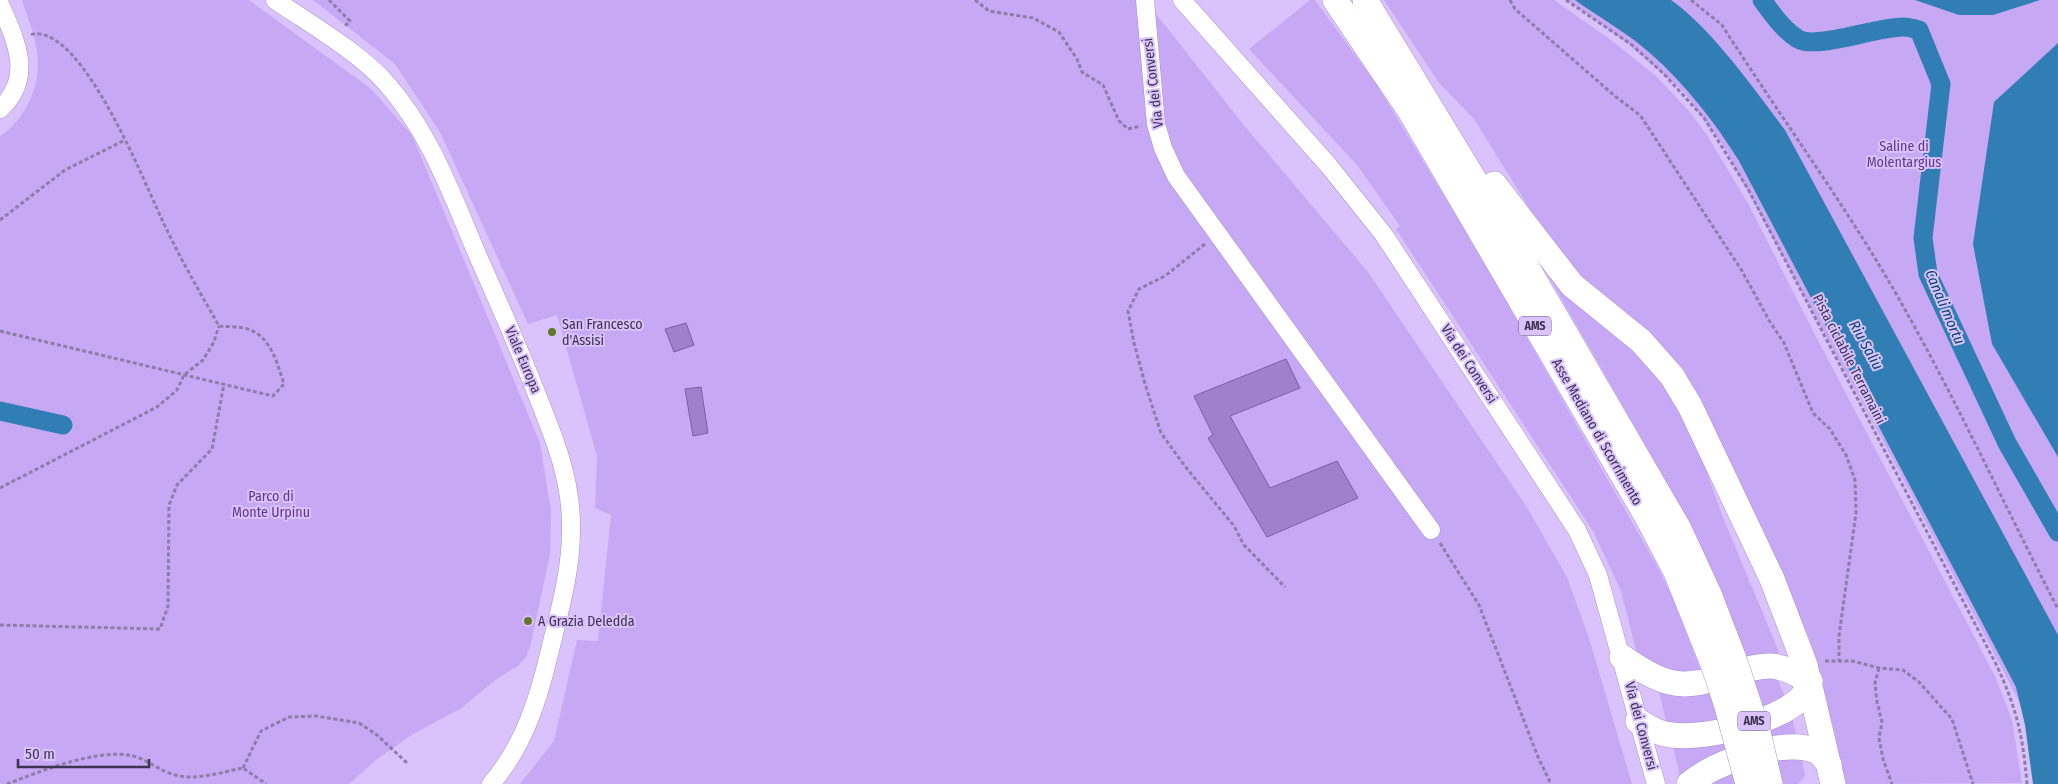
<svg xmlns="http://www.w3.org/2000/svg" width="2058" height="784" font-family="'Fira Sans Condensed',sans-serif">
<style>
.green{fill:#c7a8f4}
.water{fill:#307eb3}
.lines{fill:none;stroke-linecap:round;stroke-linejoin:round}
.canal{stroke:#307eb3;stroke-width:19}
.building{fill:#9f81cb;stroke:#7a5fa0}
.minor-casing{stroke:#aa8dd3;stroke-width:19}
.highway-casing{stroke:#aa8dd3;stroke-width:26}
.path{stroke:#8e7da8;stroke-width:3;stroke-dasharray:4 2.5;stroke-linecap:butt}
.minor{stroke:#fff;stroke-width:18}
.highway{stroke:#fff;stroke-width:25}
.highway-bridge-casing{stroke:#aa8dd3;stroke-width:26;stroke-linecap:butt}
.highway-bridge{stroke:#fff;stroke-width:25}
.poi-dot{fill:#637828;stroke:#dac3fd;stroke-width:2}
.labels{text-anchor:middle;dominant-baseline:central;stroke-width:4;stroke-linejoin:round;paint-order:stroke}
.shield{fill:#dac3fd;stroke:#6d5e84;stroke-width:1}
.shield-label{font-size:12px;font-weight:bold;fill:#3e3350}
.street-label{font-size:14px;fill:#3e3350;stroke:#dac3fd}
.park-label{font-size:14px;fill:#60368e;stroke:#dac3fd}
.poi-label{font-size:14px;fill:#3e3350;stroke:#dac3fd;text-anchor:start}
.water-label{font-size:15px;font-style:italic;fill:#09466b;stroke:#dac3fd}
</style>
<rect width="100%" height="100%" fill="#dac3fd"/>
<g class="green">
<path d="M22,0H249L370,88L412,135L540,443L551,511L550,555L530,647L526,657L518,666L498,678L460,709L413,734L376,760L349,784H0V136C26,119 42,84 37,52C35,34 27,17 22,0Z"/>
<path d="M313,0H1145L1243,124L1368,272L1528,509L1567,577L1589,638L1632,784H520L554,741L577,640L598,641L611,515L595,508L597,456L557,315L528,324L440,132L395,64Z"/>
<path d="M1310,0H1315L1377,85L1475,247L1656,564L1672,596L1701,671L1672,673L1644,659L1636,650L1621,591L1593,531L1396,229L1400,226L1357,165L1249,49Z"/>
<path d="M1384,0H1554L1611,40L1656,76L1689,111L1707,135L1749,205L1813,331L1996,678L2012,720L2022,783L1845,784L1835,733L1810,640L1760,525L1701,407L1591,292L1538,222L1474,119L1439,83Z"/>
<path d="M1567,0H2058V784H2033C2036,756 2029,728 2019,701L1893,460L1721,142L1682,90L1623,40Z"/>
<path d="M1553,275L1654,367L1696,442L1722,515L1779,652L1776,656L1746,660L1703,555L1651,455L1549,277Z"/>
<path d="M1774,671L1785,697L1783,701L1714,724L1671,725L1666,721L1658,687Z"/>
<path d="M1791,715L1796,733L1794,738L1680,776L1672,742Z"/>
<path d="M1801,754L1805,776L1798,784H1700L1715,775Z"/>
</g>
<g class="water">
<path d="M1575,0H1671C1713,30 1754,89 1785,130L2058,635V784H2033L2025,725L2016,687L1739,161C1715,122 1685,84 1651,54C1628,33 1600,18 1575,0Z"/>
<path d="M1915,0H2040L1993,15H1959Z"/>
<path d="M2058,43V457L1992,344L1973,244L1994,102Z"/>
</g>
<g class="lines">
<g class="canal">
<path d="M1762,0C1772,13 1783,30 1798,39C1817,50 1879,26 1904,27C1909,27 1914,29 1919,30L1941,84L1923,238L1928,274L2007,443L2058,532"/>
<path d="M0,411L63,425"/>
</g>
</g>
<g class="building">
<path d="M686,323L694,345L674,352L665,329Z"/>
<path d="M1286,359L1300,388L1230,416L1270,488L1337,461L1358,498L1267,537L1208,438L1213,435L1194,396Z"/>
<path d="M701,387L708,433L693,436L685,389Z"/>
</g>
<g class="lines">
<defs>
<g id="minor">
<path d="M275,0C310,24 359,52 387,84C432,135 454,201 481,263C501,308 521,353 539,400C556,442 572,483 571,530C571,572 559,613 549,654C538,701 523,747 491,784"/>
<path d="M1145,0L1156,124L1163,148L1176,176L1431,530"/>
<path d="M1182,0L1329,166L1384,235L1577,530L1598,575L1656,784"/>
<path d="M0,4C15,39 35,77 0,109"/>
</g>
<g id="highway">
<path d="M1335,0L1410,111L1646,515L1676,572L1713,664"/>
<path d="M1365,0L1514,245L1679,529L1709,594L1734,659"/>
<path d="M1494,184L1572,285L1641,341L1672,376L1690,406L1772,579L1805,665L1833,784"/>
<path d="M1622,657C1637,667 1651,677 1669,682C1703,691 1737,666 1770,666C1784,666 1798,675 1810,681"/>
<path d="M1638,721C1646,725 1654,731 1662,733C1695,743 1777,723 1801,698C1805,694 1807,686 1810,681"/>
<path d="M1689,784C1715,762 1784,737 1816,751C1821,753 1825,760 1829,764"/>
</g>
</defs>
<use href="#minor" class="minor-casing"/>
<use href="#highway" class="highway-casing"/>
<g class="path">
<path d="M329,0L350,21L344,27"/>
<path d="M975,0L989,11L1033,18L1059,32L1077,59L1082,72L1103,85L1119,121L1128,129L1141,126"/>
<path d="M1510,0L1515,9L1616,97L1640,115L1742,271L1770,322L1784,343L1813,413L1830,429L1846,455L1855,480L1856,513L1839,636V661"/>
<path d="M1566,0L1632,45L1663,73L1704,118L1748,189L1997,666C2017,710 2023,736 2027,784"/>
<path d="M1691,0L1722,25C1777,112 1839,196 1891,285C1952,390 2002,501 2058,609"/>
<path d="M0,220L65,170L125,140"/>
<path d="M1205,244L1165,276L1139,289L1128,311L1134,343L1146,387L1161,433L1184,465L1234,526L1244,545L1285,587"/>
<path d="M0,331L273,396L284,384C278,366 271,337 250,330C241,326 229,327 219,326C201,294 182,262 166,228C147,191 82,18 29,35"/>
<path d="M0,488L157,407L177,390L184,375L203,360L214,342L219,326"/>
<path d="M1440,543L1479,605L1538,757L1551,784"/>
<path d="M0,625L160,629L168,606L169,505L177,485L212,449L224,384"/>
<path d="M1825,661H1852L1879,668L1903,670L1919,682L1952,719L1973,784"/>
<path d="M1879,668L1875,683L1877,702L1882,722L1879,738L1883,759L1892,784"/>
<path d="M243,768L261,731L289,717L316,716L359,723L377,735L407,763"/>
<path d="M7,784C41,771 93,750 129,755C146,758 159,771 175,775C196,781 222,772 243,768L266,784"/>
</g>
<use href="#minor" class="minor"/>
<use href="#highway" class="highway"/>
<defs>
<g id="highway-bridge">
<path d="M1734,659L1758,732L1770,784"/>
<path d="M1713,664L1726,703L1748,784"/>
</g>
</defs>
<use href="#highway-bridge" class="highway-bridge-casing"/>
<use href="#highway-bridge" class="highway-bridge"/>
</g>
<g class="poi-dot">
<circle cx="552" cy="332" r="5"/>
<circle cx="528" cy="621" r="5"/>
</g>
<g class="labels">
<g class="shield">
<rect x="1519" y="316.5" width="32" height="19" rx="4"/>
<rect x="1738" y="711.5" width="32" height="19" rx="4"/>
</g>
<g class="shield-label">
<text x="1535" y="326">AMS</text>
<text x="1754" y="721">AMS</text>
</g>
<g class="street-label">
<text transform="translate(1153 83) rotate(-97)">Via dei Conversi</text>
<text transform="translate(1849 359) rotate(63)">Pista ciclabile Terramaini</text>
<text transform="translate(523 360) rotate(67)">Viale Europa</text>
<text transform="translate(1469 364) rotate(57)">Via dei Conversi</text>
<text transform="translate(1597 432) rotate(60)">Asse Mediano di Scorrimento</text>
<text transform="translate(1641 726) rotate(75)">Via dei Conversi</text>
</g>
<g class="park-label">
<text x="1904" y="146">Saline di<tspan x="1904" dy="16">Molentargius</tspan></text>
<text x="271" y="496">Parco di<tspan x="271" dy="16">Monte Urpinu</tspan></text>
</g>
<g class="poi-label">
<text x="562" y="324">San Francesco<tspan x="562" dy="16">d'Assisi</tspan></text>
<text x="538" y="621">A Grazia Deledda</text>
</g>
<g class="water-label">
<text transform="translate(1945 307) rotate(67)">Canali mortu</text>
<text transform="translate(1866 345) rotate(61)">Riu Saliu</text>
</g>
</g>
<path d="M18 759v8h131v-8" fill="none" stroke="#3e3350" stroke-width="2.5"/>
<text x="25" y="759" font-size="15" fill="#3e3350" stroke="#dac3fd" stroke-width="4" paint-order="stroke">50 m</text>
</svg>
